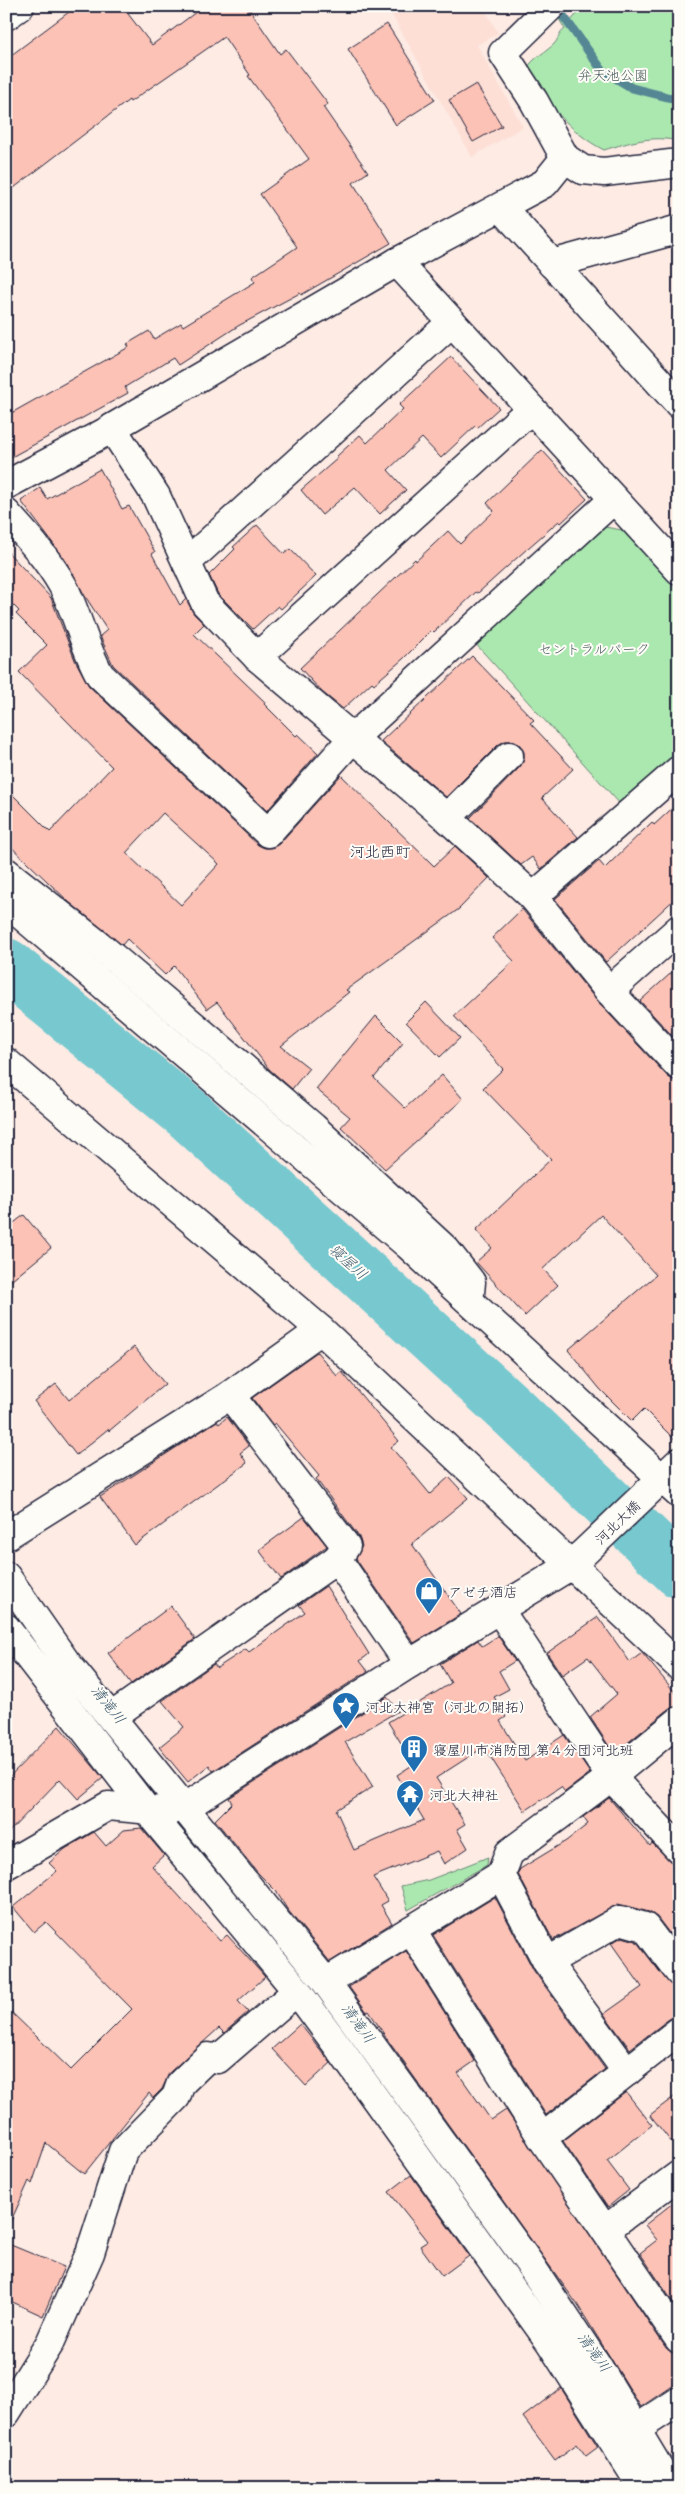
<svg xmlns="http://www.w3.org/2000/svg" width="685" height="2494" font-family="Mali,'Klee One',sans-serif">
<style>
.built{fill:#fddfd6}
.green{fill:#abe8af;stroke:#668575}
.lines{fill:none;stroke-linecap:round;stroke-linejoin:round}
.stream{stroke:#558694;stroke-width:9}
.river{stroke:#77c8cf;stroke-width:54}
.building{fill:#fcc2b6;stroke:#22223b;fill-rule:evenodd}
.minor-casing{stroke:#22223b;stroke-width:31}
.minor{stroke:#fdfcf7;stroke-width:28}
.labels{text-anchor:middle;dominant-baseline:central;stroke-width:4;stroke-linejoin:round;paint-order:stroke}
.park-label{font-size:14px;fill:#4b5d5e;stroke:#fdfcf7}
.street-label{font-size:14px;fill:#22223b;stroke:#fdfcf7}
.poi-label{font-size:14px;fill:#22223b;stroke:#fdfcf7;text-anchor:start}
.neighbourhood-label{font-size:15px;fill:#22223b;stroke:#fdfcf7}
.water-label{font-size:15px;font-style:italic;fill:#405c6f;stroke:#fdfcf7}
</style>
<rect width="100%" height="100%" fill="#fdebe4"/>
<filter id="ink" filterUnits="userSpaceOnUse"><feTurbulence type="fractalNoise" baseFrequency=".02" numOctaves="2"/><feDisplacementMap in="SourceGraphic" scale="10" xChannelSelector="R" yChannelSelector="G"/><feConvolveMatrix kernelMatrix="1 2 1 2 8 2 1 2 1" color-interpolation-filters="sRGB"/></filter>
<g filter="url(#ink)">
<path class="built" d="M387,6H483L498,33L477,45L523,127L472,157Z"/>
<g class="green">
<path d="M551,6H555L567,25L584,6H679V141C652,135 630,142 604,150C569,132 547,103 527,69C533,57 547,52 555,43C559,38 559,33 565,29Z"/>
<path d="M605,527L622,530L679,592V752L621,805L474,642Z"/>
<path d="M488,1857L487,1865L408,1910L401,1886L429,1880Z"/>
</g>
<g class="lines">
<path class="stream" d="M556,6L602,70L632,88L679,100"/>
<path class="river" d="M6,965L187,1113L510,1409L679,1571"/>
</g>
<g class="building">
<path d="M77,6H122L152,45L204,6H247L280,54L286,49L328,104L323,107L368,172L353,183L391,243L301,295L300,293L238,326L178,365L173,358L125,387L128,393L6,460V416L129,347L127,344L149,331L154,339L181,323L183,326L255,282L252,277L297,247L260,194L309,159L248,76L250,75L224,37L130,102L129,100L6,194V59Z"/>
<path d="M387,24L435,100L396,125L348,49Z"/>
<path d="M476,84L502,126L473,142L449,100Z"/>
<path d="M451,357L499,408L477,428L475,426L441,458L422,438L388,470L406,490L380,514L355,487L322,515L301,490L338,458L337,456L360,435L367,443L403,409L399,405Z"/>
<path d="M542,450L587,499L561,523L559,521L528,548L478,593L476,592L434,632L432,630L403,659L374,684L372,682L343,709L322,692L300,668L415,559L416,561L448,531L460,544L494,511L487,503Z"/>
<path d="M100,469L122,509L129,506L155,552L152,554L180,605L186,599L194,614L204,624L194,634L265,702L264,704L296,736L298,734L318,753L267,811L113,665L100,636L107,630L85,596L64,558L21,501L40,488L47,499Z"/>
<path d="M257,525L284,554L290,549L316,576L281,609L278,606L253,629L218,594L209,575L235,549L233,547Z"/>
<path d="M6,550L51,598L75,660L89,686L258,845L265,848H272L279,844L341,775L434,866L455,846L489,878L459,909L346,990L349,992L281,1046L309,1068L292,1089L269,1069L217,1002L207,1009L174,966L165,975L127,939L122,945L69,902L6,842V788L50,832L112,767L19,672L47,645L16,614L19,611L6,598ZM163,813L219,864L181,905L126,853Z"/>
<path d="M472,656L534,720L530,723L573,769L542,798L578,837L541,869L532,857L521,865L470,818L520,767L524,760V752L520,745L513,741H505L498,745L446,797L381,741Z"/>
<path d="M679,802V895L606,962L555,899L599,861L605,868L652,822L654,825Z"/>
<path d="M522,909L598,1002L668,1077L679,1081V1444L644,1409L632,1421L600,1389L568,1350L656,1275L601,1215L543,1269L558,1285L525,1316L476,1262L492,1248L476,1230L551,1159L483,1088L503,1069L454,1016L514,961L492,938Z"/>
<path d="M679,966V1043L640,1001Z"/>
<path d="M426,1002L460,1038L440,1057L406,1022Z"/>
<path d="M376,1016L403,1043L374,1078L405,1108L442,1075L463,1099L385,1169L341,1127L350,1117L316,1089Z"/>
<path d="M24,1215L51,1248L6,1285V1229Z"/>
<path d="M134,1347L165,1384L109,1431L108,1429L76,1455L34,1401L56,1384L69,1400Z"/>
<path d="M317,1352L337,1376L342,1372L399,1441L391,1447L430,1494L449,1477L468,1498L412,1544L461,1614L414,1643L356,1559L362,1546L359,1537L316,1479L319,1476L275,1423L273,1425L252,1398Z"/>
<path d="M227,1417L249,1446L240,1453L247,1463L135,1545L100,1497L217,1421L219,1424Z"/>
<path d="M304,1517L327,1546L281,1579L259,1550Z"/>
<path d="M326,1586L369,1654L360,1661L368,1671L213,1771L209,1765L188,1782L159,1747L184,1727L162,1701L214,1664L217,1668L246,1649L249,1652L305,1612L299,1605Z"/>
<path d="M171,1606L195,1639L131,1684L108,1653Z"/>
<path d="M598,1617L630,1662L642,1653L679,1697V1706L669,1709L614,1754L590,1717L617,1694L588,1657L562,1675L547,1653Z"/>
<path d="M498,1636L515,1661L499,1671L509,1689L494,1697L506,1717L500,1721L525,1761L564,1735L590,1773L565,1792L561,1787L525,1811L484,1747L436,1778L465,1824L457,1829L468,1848L444,1864L437,1851L373,1877L388,1901L381,1905L392,1923L330,1962L287,1909L276,1891L258,1873L215,1820L232,1803L229,1798L387,1697L398,1711L345,1742L373,1787L336,1810L354,1850L424,1820L397,1775L414,1764L388,1722L451,1683L440,1664L478,1640L482,1646Z"/>
<path d="M59,1726L103,1778L78,1799L60,1779L6,1835V1780Z"/>
<path d="M609,1798L650,1846L652,1843L679,1868V1946L657,1917L649,1912L618,1904L553,1940L518,1874L520,1869L566,1841L588,1824L583,1817Z"/>
<path d="M141,1828L164,1855L152,1866L220,1941L227,1935L265,1977L238,2001L248,2012L224,2033L219,2028L170,2072L162,2089L153,2098L149,2093L84,2174L46,2143L32,2184L29,2181L6,2232V2007L71,2070L132,2009L46,1922L34,1932L13,1907L57,1871L49,1863L65,1849L94,1832L106,1846L124,1830Z"/>
<path d="M495,1897L534,1971L605,2069L546,2115L433,1935Z"/>
<path d="M622,1937L636,1941L667,1981L679,1987V2016L669,2019L630,2049L604,2014L642,1987L611,1943Z"/>
<path d="M406,1951L475,2061L458,2073L491,2120L506,2110L666,2348L672,2353L679,2354V2381L641,2407L577,2304L389,2042L369,2011L367,2012L349,1987Z"/>
<path d="M300,2024L331,2063L306,2086L272,2049Z"/>
<path d="M626,2092L652,2125L607,2161L629,2190L608,2207L563,2141Z"/>
<path d="M679,2093V2152L650,2115Z"/>
<path d="M411,2175L469,2256L442,2276L420,2246L428,2241L389,2192Z"/>
<path d="M679,2198V2311L640,2253L657,2240L645,2225Z"/>
<path d="M6,2243L64,2267L43,2316L6,2299Z"/>
<path d="M561,2388L598,2447L586,2456L577,2444L555,2460L523,2417Z"/>
</g>
<g class="lines">
<defs>
<g id="minor">
<path d="M551,6L503,53L534,101L565,158L545,183L397,262L112,428L156,496L205,603L257,657L447,818L533,897L609,991L679,1066"/>
<path d="M6,16L20,6"/>
<path d="M565,158L583,170L604,172L679,163"/>
<path d="M502,208L679,404"/>
<path d="M397,262L679,570"/>
<path d="M552,264L676,230L679,232"/>
<path d="M6,485L117,426"/>
<path d="M6,513C27,536 48,559 63,586C78,615 84,647 100,675L268,833L353,738L614,499"/>
<path d="M187,562L452,322"/>
<path d="M257,657L531,409"/>
<path d="M447,818L509,756"/>
<path d="M6,872L100,946L313,1127L446,1250L471,1282L470,1293"/>
<path d="M533,897L679,770"/>
<path d="M6,902L408,1245L679,1494"/>
<path d="M609,991L679,929"/>
<path d="M6,1062L321,1330L679,1666"/>
<path d="M230,1395L346,1546L337,1559L409,1664"/>
<path d="M6,1536L230,1395L321,1330"/>
<path d="M6,1576L66,1662L326,1982L529,2263L597,2365L671,2488"/>
<path d="M500,1611L611,1777L679,1849"/>
<path d="M6,1628L146,1809L297,1991L334,2041L550,2342L643,2488"/>
<path d="M111,1717L337,1559"/>
<path d="M6,1865L108,1806L162,1811L184,1808L409,1664L570,1566L679,1462"/>
<path d="M501,1875L547,1962L627,2072"/>
<path d="M411,1930L542,2138L679,2339"/>
<path d="M547,1962L620,1920L645,1927L679,1972"/>
<path d="M326,1982L501,1875L509,1853L611,1777L679,1721"/>
<path d="M542,2138L679,2031"/>
<path d="M605,2230L679,2175"/>
<path d="M6,2413L50,2343L90,2253L123,2151L176,2097L181,2083L208,2057L218,2059L297,1991"/>
<path d="M621,2439L679,2401"/>
</g>
</defs>
<use href="#minor" class="minor-casing"/>
<use href="#minor" class="minor"/>
</g>
</g>
<defs>
<symbol id="shop-pin" viewBox="-11 -11 22 30"><path d="M0 17L-7.5 6A9.5 9.5 0 1 1 7.5 6Z" fill="#1f6fb2" stroke="#fdfcf7"/><path d="M-5-2.5h2.3a2.7 3.5 0 0 1 5.4 0H5L5.5 6h-11ZM-1.5-2.5h3a1.5 2.3 0 0 0-3 0Z" fill="#fff"/></symbol>
<symbol id="sight-pin" viewBox="-11 -11 22 30"><path d="M0 17L-7.5 6A9.5 9.5 0 1 1 7.5 6Z" fill="#1f6fb2" stroke="#fdfcf7"/><path d="M0-6L1.8-2.2L6-1.7L2.9 1.2L3.7 5.4L0 3.3L-3.7 5.4L-2.9 1.2L-6-1.7L-1.8-2.2Z" fill="#fff"/></symbol>
<symbol id="building-pin" viewBox="-11 -11 22 30"><path d="M0 17L-7.5 6A9.5 9.5 0 1 1 7.5 6Z" fill="#1f6fb2" stroke="#fdfcf7"/><path d="M-4-6H4V6H1V3H-1V6H-4ZM-2.5-4.3h1.7v1.8h-1.7ZM.8-4.3h1.7v1.8H.8ZM-2.5-1h1.7V.8h-1.7ZM.8-1h1.7V.8H.8Z" fill="#fff"/></symbol>
<symbol id="temple-pin" viewBox="-11 -11 22 30"><path d="M0 17L-7.5 6A9.5 9.5 0 1 1 7.5 6Z" fill="#1f6fb2" stroke="#fdfcf7"/><path d="M0-6L5-2H3V0L6.5 2.5H4V6H1.5V3h-3V6H-4V2.5H-6.5L-3 0V-2H-5Z" fill="#fff"/></symbol>
</defs>
<g fill-rule="evenodd">
<use href="#shop-pin" x="413" y="1575" width="32" height="43"/>
<use href="#sight-pin" x="330" y="1690" width="32" height="43"/>
<use href="#building-pin" x="398" y="1733" width="32" height="43"/>
<use href="#temple-pin" x="394" y="1778" width="32" height="43"/>
</g>
<g class="labels">
<g class="park-label">
<text x="613" y="74">弁天池公園</text>
<text x="594" y="648">セントラルパーク</text>
</g>
<g class="street-label">
<text transform="translate(617 1522) rotate(-44)">河北大橋</text>
</g>
<g class="poi-label">
<text x="448" y="1591">アゼチ酒店</text>
<text x="365" y="1706">河北大神宮（河北の開拓）</text>
<text x="433" y="1749">寝屋川市消防団 第４分団河北班</text>
<text x="429" y="1794">河北大神社</text>
</g>
<g class="neighbourhood-label">
<text x="380" y="851">河北西町</text>
</g>
<g class="water-label">
<text transform="translate(349 1261) rotate(42)">寝屋川</text>
<text transform="translate(109 1704) rotate(52)">清滝川</text>
<text transform="translate(359 2023) rotate(54)">清滝川</text>
<text transform="translate(595 2352) rotate(54)">清滝川</text>
</g>
</g>
<rect width="685" height="2494" fill="none" stroke="#fdfcf7" stroke-width="25"/>
<rect x="12" y="12" width="660" height="2469" fill="none" stroke="#22223b" stroke-width="2" filter="url(#ink)"/>
</svg>
